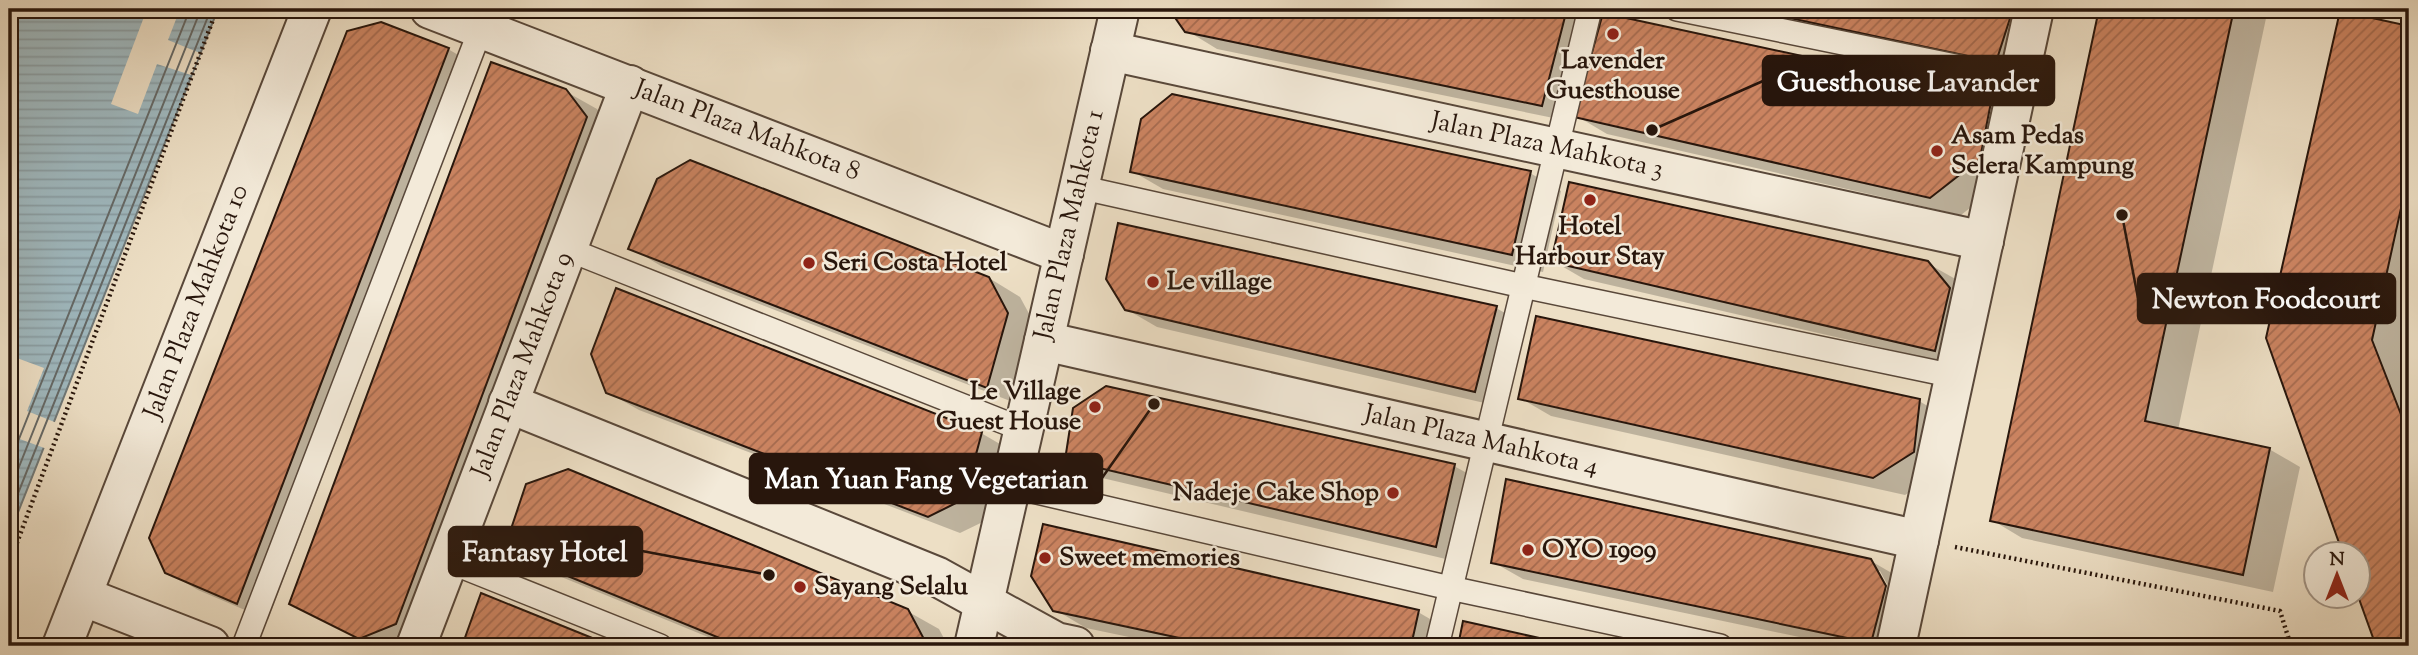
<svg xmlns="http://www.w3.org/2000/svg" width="2418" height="655" font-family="'Sorts Mill Goudy',serif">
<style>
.water{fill:url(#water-rules);stroke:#6f7878;stroke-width:2}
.pier{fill:#eddfc5}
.shadow{fill:#0003;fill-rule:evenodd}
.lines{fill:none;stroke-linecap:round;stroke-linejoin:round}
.shore{stroke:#646866;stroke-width:2}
.building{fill:url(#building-hatch);stroke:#28160c;stroke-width:2}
.service-casing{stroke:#59483a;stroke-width:26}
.minor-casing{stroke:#59483a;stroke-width:42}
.path{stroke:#28160c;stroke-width:4.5;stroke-dasharray:2 3.5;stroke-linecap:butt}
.service{stroke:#f3ead9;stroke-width:23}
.minor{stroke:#f3ead9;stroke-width:38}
.poi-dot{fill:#8f2418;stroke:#f3ead9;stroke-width:2.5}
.labels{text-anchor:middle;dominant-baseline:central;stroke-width:5;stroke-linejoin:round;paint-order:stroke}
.poi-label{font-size:26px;font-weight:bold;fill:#28160c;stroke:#f3ead9;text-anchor:start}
.street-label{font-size:26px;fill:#28160c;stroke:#f3ead9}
.leader{fill:none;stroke:#28160c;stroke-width:2.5}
.callout-dot{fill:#28160c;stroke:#f3ead9;stroke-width:2.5}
.callout{fill:#28160c;stroke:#28160c;stroke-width:2.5}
.callout-label{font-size:28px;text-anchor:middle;font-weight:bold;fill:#fff}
</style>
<defs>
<pattern id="water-rules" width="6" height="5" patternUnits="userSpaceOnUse" patternTransform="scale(1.75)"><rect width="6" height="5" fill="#9fb9c0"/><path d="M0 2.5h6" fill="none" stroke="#899ea4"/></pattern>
<pattern id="building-hatch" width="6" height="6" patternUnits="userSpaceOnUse" patternTransform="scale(1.75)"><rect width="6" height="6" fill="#ca8360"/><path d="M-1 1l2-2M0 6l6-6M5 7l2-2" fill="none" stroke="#a46a4e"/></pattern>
</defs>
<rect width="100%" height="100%" fill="#eddfc5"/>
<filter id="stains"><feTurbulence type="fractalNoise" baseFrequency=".00286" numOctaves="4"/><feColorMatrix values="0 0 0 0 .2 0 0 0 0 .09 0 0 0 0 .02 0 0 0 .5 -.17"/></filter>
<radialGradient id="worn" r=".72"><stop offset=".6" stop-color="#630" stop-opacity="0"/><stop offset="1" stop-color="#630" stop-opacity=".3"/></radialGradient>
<path class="water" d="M9,9H218L9,535Z"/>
<g class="pier">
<path d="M147,9H180L168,40L200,53L191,75L157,64L138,114L111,104Z"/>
<path d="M17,358L44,368L27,411L57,423L47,449L17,438L9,459V379Z"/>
</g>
<g class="shadow">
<path d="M1171,9H1576L1601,23L1991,99L2022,116L2011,176L1961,215L1607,134L1575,115L1573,122L1217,49L1186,30Z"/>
<path d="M1701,9H2047L2027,79Z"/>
<path d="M2101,9H2268L2178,430L2269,449L2300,467L2273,592L2022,538L1992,520Z"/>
<path d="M2341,13L2409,28V325L2402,358L2409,377V646H2378L2358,592Z"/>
<path d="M448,49L479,67L268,620L198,590L167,572Z"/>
<path d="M565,91L597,109L617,136L415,646H372L291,604Z"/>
<path d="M1132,171L1530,173L1561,191L1543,272L1163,189Z"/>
<path d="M631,248L989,278L1020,297L1039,332L1018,404L661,266Z"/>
<path d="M1553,261L1927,263L1959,281L1966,367L1584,279Z"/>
<path d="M1496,308L1527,325L1506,408L1157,327L1126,309Z"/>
<path d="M607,392L981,433L1012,451L995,516L960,533L639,410Z"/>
<path d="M1520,398L1919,401L1950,419L1944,470L1905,495L1551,416Z"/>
<path d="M1067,459L1454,466L1485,483L1467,564L1098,477Z"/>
<path d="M506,549L907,611L939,629L948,646H730L537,567Z"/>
<path d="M1871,561L1902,579L1906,646H1842L1523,579L1493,562ZM1876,571H1880L1892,593L1889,594Z"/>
<path d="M482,595L607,646H463Z"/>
<path d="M1054,609L1418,612L1449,630L1445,646H1172L1086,628Z"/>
<path d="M1465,623L1567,646H1460Z"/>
</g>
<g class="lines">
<g class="shore">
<path d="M9,464L190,9"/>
<path d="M9,492L201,9"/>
<path d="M9,516L211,9"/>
</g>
</g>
<g class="building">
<path d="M1169,9H1567L1542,106L1185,32Z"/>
<path d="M1747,9H2013L1996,62Z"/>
<path d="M2099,9H2234L2145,421L2270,448L2243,575L1990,521Z"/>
<path d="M2340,11L2409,26V172L2372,340L2409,435V646H2376L2358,596V554H2343L2266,338Z"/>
<path d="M1603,13L1992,97L1980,159L1930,198L1574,117Z"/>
<path d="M381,22L449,48L237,604L165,573L149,538L347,31Z"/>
<path d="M491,62L566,89L587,117L396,624L359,639L289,604Z"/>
<path d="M1172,94L1531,171L1512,255L1130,172L1141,119Z"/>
<path d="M690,160L989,277L1008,313L987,388L628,249L657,179Z"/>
<path d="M1569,182L1928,261L1950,288L1935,351L1551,262Z"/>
<path d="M1118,223L1497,306L1475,392L1125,310L1106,279Z"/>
<path d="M616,288L982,432L964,499L928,517L606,393L591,354Z"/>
<path d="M1536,316L1920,399L1914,452L1873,478L1518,399Z"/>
<path d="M1106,386L1455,464L1436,547L1065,460L1073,408Z"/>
<path d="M568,469L908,609L925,641L923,646H739L504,550L526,484Z"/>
<path d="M1506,479L1871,559L1886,586L1871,643L1491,563Z"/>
<path d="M1043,524L1419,610L1411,646H1217L1053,611L1031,576Z"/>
<path d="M481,593L612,646H462Z"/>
<path d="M1463,621L1575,646H1458Z"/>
</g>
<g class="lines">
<defs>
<g id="service">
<path d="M1677,9L2019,79"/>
<path d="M1079,187L1523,286L1954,376"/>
<path d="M567,249L1024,430"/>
<path d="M1011,486L1450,588L1720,646"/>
<path d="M448,561L660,646"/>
<path d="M244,646L481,28"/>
<path d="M1437,646L1590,9"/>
</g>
<g id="minor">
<path d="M430,9L1064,254"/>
<path d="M1110,51L1984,241"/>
<path d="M1044,341L1919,540"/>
<path d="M508,403L936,576L1056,642L1075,646"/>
<path d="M82,596L210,646"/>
<path d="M62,646L312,9"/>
<path d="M416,646L630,85"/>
<path d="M974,646L1120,9"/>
<path d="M1896,646L2034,9"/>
</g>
</defs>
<use href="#service" class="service-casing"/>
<use href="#minor" class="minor-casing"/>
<g class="path">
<path d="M1955,547L2280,611L2291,646"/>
<path d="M9,564L217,9"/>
<path d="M9,644L14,646"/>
</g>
<use href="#service" class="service"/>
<use href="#minor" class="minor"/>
</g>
<g class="poi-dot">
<circle cx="1613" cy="34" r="7"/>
<circle cx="1937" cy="151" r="7"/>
<circle cx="1590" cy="200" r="7"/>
<circle cx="809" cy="263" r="7"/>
<circle cx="1153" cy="282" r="7"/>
<circle cx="1095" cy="407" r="7"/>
<circle cx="1393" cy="493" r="7"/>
<circle cx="1528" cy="550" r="7"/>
<circle cx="1045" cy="558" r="7"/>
<circle cx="800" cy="587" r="7"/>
</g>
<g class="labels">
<g class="poi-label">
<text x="1613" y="61" text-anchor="middle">Lavender<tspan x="1613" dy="30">Guesthouse</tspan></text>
<text x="1951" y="136">Asam Pedas<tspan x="1951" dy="30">Selera Kampung</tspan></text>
<text x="1590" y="227" text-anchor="middle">Hotel<tspan x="1590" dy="30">Harbour Stay</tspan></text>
<text x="823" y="263">Seri Costa Hotel</text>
<text x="1167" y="282">Le village</text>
<text x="1081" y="392" text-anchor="end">Le Village<tspan x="1081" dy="30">Guest House</tspan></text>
<text x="1379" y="493" text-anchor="end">Nadeje Cake Shop</text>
<text x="1542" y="550">OYO 1909</text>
<text x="1059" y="558">Sweet memories</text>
<text x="814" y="587">Sayang Selalu</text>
</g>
<g class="street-label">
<text transform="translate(747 131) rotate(21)">Jalan Plaza Mahkota 8</text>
<text transform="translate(1547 146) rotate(12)">Jalan Plaza Mahkota 3</text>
<text transform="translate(1070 225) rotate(-77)">Jalan Plaza Mahkota 1</text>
<text transform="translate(197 302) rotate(-69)">Jalan Plaza Mahkota 10</text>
<text transform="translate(523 365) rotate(-69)">Jalan Plaza Mahkota 9</text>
<text transform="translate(1481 441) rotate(13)">Jalan Plaza Mahkota 4</text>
</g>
</g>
<path class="leader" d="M1652 130L1763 81M2122 215L2138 298M1154 404L1102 478M769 575L642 551"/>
<g class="callout-dot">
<circle cx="1652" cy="130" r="7"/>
<circle cx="2122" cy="215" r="7"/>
<circle cx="1154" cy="404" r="7"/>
<circle cx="769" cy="575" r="7"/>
</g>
<g class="callout">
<rect x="1763" y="56" width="291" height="49" rx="7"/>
<rect x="2138" y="274" width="257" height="49" rx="7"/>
<rect x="750" y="454" width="352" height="49" rx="7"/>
<rect x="449" y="527" width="193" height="49" rx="7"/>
</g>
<g class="callout-label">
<text x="1908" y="91">Guesthouse Lavander</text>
<text x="2266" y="308">Newton Foodcourt</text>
<text x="926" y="488">Man Yuan Fang Vegetarian</text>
<text x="545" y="561">Fantasy Hotel</text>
</g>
<rect width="2418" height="655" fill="none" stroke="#eddfc5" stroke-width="35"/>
<rect x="10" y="10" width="2397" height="634" fill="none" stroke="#28160c" stroke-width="3.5"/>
<rect x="18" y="18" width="2383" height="620" fill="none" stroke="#28160c" stroke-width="2"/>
<g transform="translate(2337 575)"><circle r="33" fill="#f3ead9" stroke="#a29587" stroke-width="2"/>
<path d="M0-5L12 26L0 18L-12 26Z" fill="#8f2418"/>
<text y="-10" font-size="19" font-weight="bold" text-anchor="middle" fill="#28160c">N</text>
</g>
<rect width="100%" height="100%" filter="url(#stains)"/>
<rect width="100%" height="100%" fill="url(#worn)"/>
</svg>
